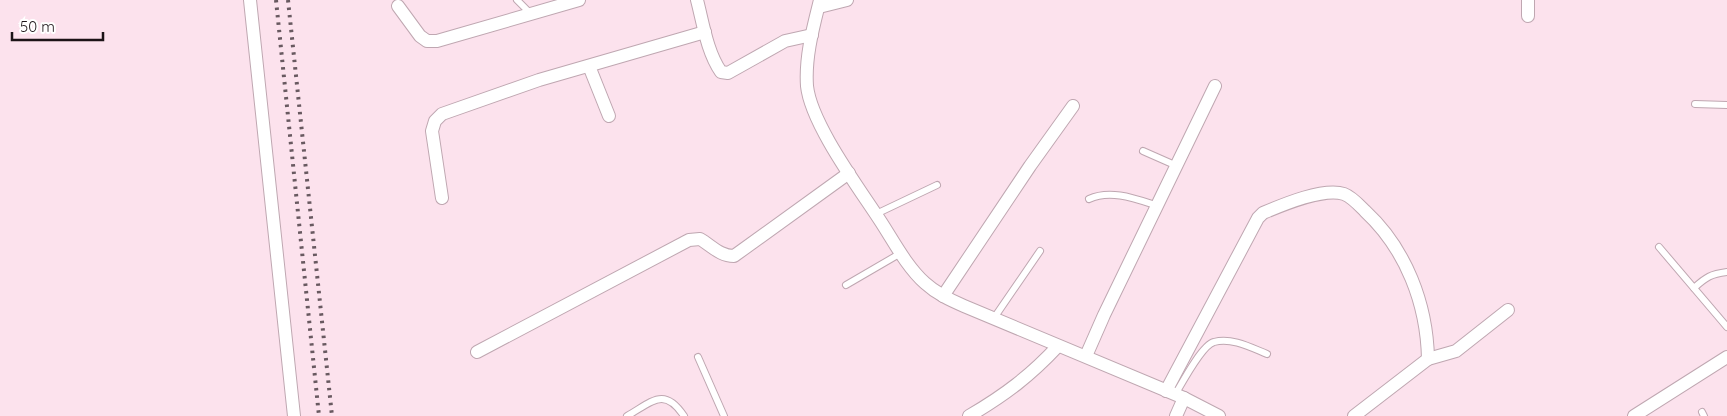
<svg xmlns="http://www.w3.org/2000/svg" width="1727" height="416" font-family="Quicksand,sans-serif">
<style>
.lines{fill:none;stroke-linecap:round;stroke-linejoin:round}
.lane-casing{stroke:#bfa7b1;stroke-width:8}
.street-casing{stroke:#bfa7b1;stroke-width:14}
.lane{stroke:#fff;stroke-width:6}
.street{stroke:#fff;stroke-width:12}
.rail{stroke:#685960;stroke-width:4;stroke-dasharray:2.5 5;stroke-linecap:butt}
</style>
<rect width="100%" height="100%" fill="#fce2ed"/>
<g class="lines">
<defs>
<g id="lane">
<path d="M517,0L531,14"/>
<path d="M1695,104L1727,105"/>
<path d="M1143,151L1177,166"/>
<path d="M1089,199C1111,189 1136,199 1158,206"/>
<path d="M876,214L937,185"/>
<path d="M1659,247L1727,327"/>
<path d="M846,285L901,253"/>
<path d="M1694,288C1706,277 1711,274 1727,272"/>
<path d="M994,318L1040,251"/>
<path d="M698,357L724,416"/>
<path d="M1175,395C1182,383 1202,345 1214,342C1232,337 1252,348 1267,354"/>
<path d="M1702,412L1704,416"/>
<path d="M627,416C652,402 664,386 684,416"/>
</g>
<g id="street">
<path d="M250,0L294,416"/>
<path d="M697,0C703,23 707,52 721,72L728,73L785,41L812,35"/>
<path d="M820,0C813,28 805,57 807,86C811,124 859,188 881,222C894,242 907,267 925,283C937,294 950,300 964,306L1184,398L1219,416"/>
<path d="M398,6L420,36L427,41H437L579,0"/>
<path d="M819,7L847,0"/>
<path d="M1528,16V0"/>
<path d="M589,66L609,116"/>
<path d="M442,198L432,131L435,121L442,114L539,80L705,32"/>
<path d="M943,296L1030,166L1073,106"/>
<path d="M477,352L689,240L700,239C712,246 720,256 734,256L849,173"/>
<path d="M1086,356L1104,315L1215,86"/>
<path d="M1428,359L1456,351L1508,310"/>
<path d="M1166,391L1258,218L1263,213C1282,205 1324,187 1344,194C1352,197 1359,205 1365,211C1406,249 1427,304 1428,359L1354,416"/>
<path d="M969,416C1005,395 1030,376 1058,346"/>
<path d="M1176,416L1184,398"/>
<path d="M1634,416L1727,357"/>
</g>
</defs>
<use href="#lane" class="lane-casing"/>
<use href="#street" class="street-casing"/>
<use href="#lane" class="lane"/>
<use href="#street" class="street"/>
<g class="rail">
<path d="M276,0L319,416"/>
<path d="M288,0L332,416"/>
</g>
</g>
<path d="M12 32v8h91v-8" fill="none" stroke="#1c1317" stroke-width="2.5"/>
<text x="20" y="32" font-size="15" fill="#1c1317" stroke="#ffffff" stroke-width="4" paint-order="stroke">50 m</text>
</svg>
